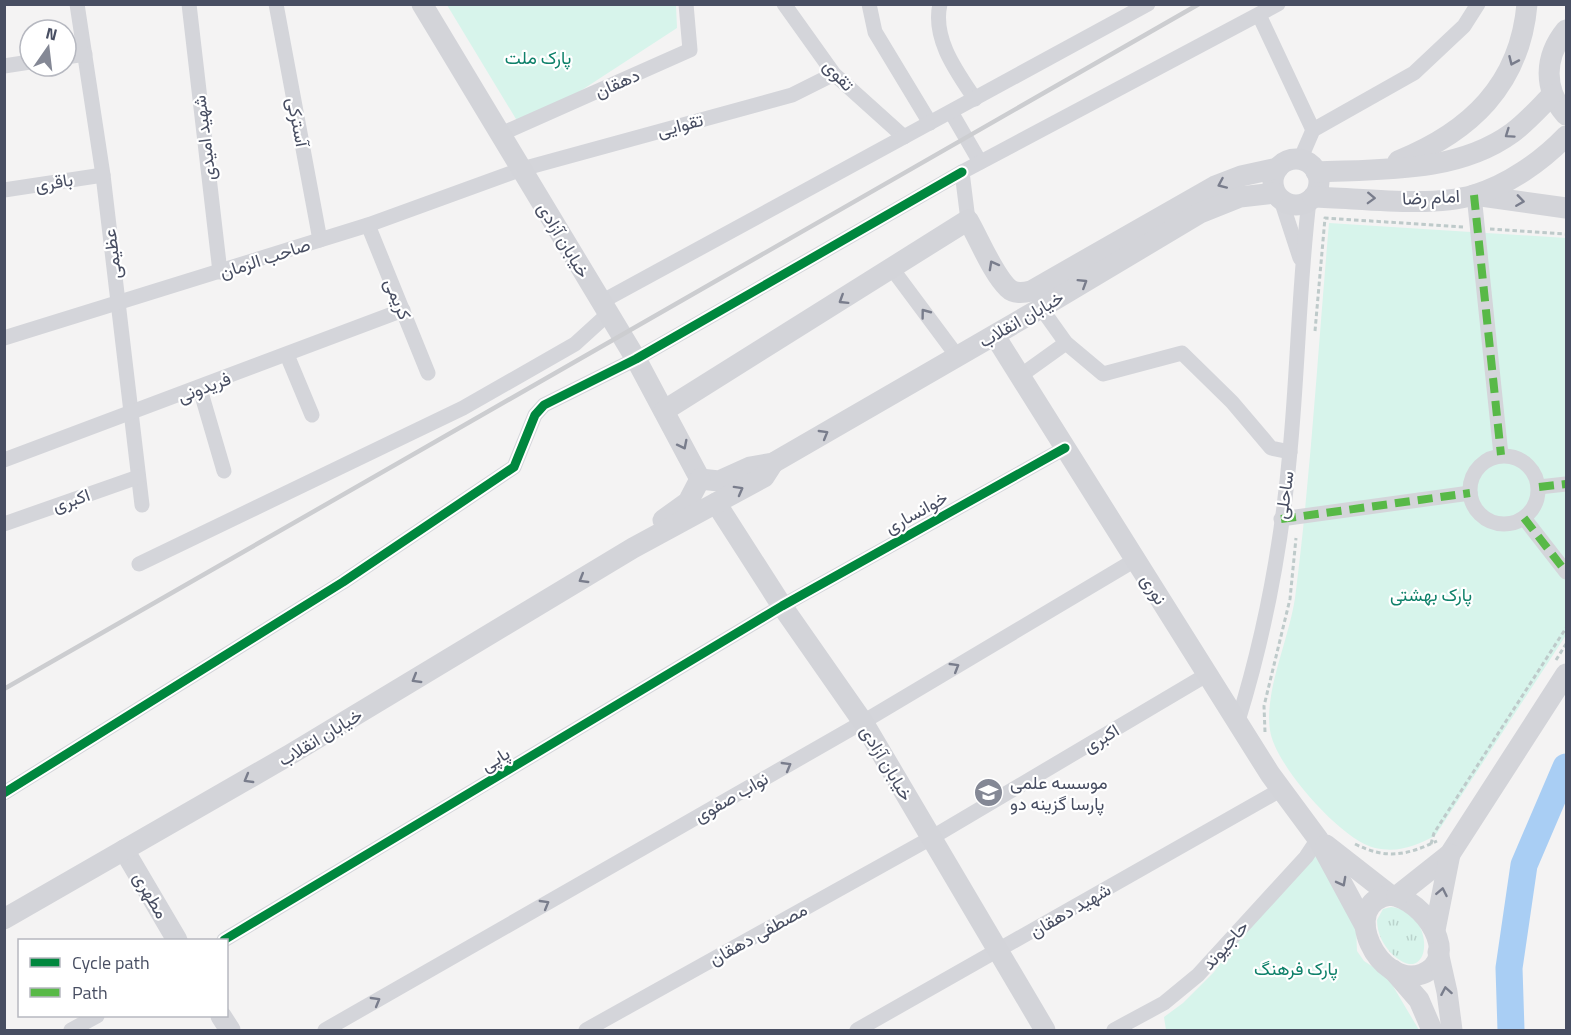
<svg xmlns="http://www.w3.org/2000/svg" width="1571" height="1035" font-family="'Titillium Web',Vazirmatn,sans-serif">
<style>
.grass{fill:url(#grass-tufts)}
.green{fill:#d7f4eb}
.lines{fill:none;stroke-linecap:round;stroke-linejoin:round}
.river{stroke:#a9cef4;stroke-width:27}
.path{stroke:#becaca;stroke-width:3;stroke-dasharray:4.5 3;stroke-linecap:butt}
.street{stroke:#d4d5da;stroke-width:15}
.secondary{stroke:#d3d4d9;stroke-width:21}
.rail{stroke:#cccdd0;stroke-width:4.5}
.quiet{stroke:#58b947;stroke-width:8;stroke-dasharray:15 8;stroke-linecap:butt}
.cycleway-casing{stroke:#fff;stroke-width:13}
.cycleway{stroke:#00873e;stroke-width:9}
.oneway{stroke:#797d8c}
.labels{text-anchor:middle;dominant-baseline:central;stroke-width:4.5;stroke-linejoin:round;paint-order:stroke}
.park-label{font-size:18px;fill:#0f816a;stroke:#fff}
.street-label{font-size:18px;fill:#484e62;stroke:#fff}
.poi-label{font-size:18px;fill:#484e62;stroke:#fff;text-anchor:start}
</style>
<defs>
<pattern id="grass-tufts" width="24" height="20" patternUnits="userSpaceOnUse" patternTransform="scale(1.5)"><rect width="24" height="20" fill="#d7f4eb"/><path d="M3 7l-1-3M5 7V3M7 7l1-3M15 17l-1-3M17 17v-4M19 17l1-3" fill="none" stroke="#bad3cc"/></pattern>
</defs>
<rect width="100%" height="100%" fill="#f4f3f3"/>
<path class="grass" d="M1391,907C1438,911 1432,992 1392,954C1383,945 1377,933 1377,920L1383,909Z"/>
<g class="green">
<path d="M447,5H676L677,28L522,129Z"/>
<path d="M1329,223L1566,238V635L1435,836C1414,846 1400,853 1375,848C1342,841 1274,764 1270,730C1264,692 1289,639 1295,598C1311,474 1318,348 1329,223Z"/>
<path d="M1316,855L1356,926L1357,951L1364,961L1387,976L1419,1030H1166L1164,1017L1183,1003L1214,972L1239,938Z"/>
</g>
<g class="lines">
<path class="river" d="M1511,1030L1509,968L1524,865L1566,767"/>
<g class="path">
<path d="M1490,229L1566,234"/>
<path d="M1315,331L1325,218L1463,227"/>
<path d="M1556,660L1566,644"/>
<path d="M1265,732L1264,706L1290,599L1296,538"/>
<path d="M1355,844C1387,860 1407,855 1437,841"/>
<path d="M1431,844L1434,833L1566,628"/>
</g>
<g class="street">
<path d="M77,4L103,175L142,505"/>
<path d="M189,4L220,272"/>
<path d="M276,4L320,240"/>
<path d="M784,4L834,74L904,137"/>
<path d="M869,4L875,32L930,123"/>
<path d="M940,4C932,39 957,72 975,99"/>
<path d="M1259,15L1313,130"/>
<path d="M66,57L85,54"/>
<path d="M4,66L30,62"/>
<path d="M951,112L980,162"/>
<path d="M501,134L690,50L686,4"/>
<path d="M1300,160L1313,130L1414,73L1464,26L1478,4"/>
<path d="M4,190L103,175"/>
<path d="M1474,195L1501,455"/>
<path d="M1281,200L1300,258"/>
<path d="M968,220L962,172L1278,4"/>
<path d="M368,225L428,373"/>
<path d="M893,270L957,356"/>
<path d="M601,302L1148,4"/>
<path d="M1041,308L1066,343L1103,374L1182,353L1232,402L1271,448L1290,452"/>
<path d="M4,338L368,225L522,169L792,95L834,74"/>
<path d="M287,355L312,415"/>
<path d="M1020,376L1066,343"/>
<path d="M200,389L224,471"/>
<circle cx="1504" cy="490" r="34"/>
<path d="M4,460L403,310"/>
<path d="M1539,487L1566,484"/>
<path d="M1524,518L1566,572"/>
<path d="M1281,519L1470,493"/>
<path d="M4,524L138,477"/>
<path d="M139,564L463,408L575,344L608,314"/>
<path d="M1238,721C1265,634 1282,542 1290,451C1298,368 1299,284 1309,201"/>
<path d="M4,793L343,582L514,467L535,415L544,405L636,359L962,172"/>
<path d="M224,940L782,606L1065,448"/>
<path d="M71,1030L97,1016"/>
<path d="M325,1030L863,722L1135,560"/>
<path d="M586,1030L931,838L1208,674"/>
<path d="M857,1030L1282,789"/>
<path d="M1114,1030L1164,1003L1198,975L1306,857L1318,839"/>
</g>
<g class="secondary">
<path d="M422,4L636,359L700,479"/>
<path d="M1566,30C1544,57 1543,89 1566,115"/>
<circle cx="1296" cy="182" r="23"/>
<path d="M1398,161C1470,132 1520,85 1527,4"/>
<path d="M1316,172C1382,169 1457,173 1512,133C1527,122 1540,107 1552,95"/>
<path d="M1474,195L1566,208"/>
<path d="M1313,197C1359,198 1430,208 1474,195C1508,185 1542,161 1566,136"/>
<path d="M995,336L1270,774L1318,839L1365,926"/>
<path d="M665,410L968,220C979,239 993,274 1008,288C1014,294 1023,293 1031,291L1215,186L1241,176L1278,168"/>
<path d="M700,479L719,481L750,467L773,463L1041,308L1200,213L1240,197L1275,193"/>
<path d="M716,503L782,606L863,722L1045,1030"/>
<path d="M663,520L688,502L700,479"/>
<path d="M1326,845L1390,895"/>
<path d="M124,850L177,940"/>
<path d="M1390,895C1425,899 1462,959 1422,974C1379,990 1337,903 1390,895Z"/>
<path d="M1397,896L1450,854L1566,674"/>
<path d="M4,919L291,754L633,548L764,477L773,463"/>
<path d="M1435,930L1450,854"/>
<path d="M1438,952L1447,992L1452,1030"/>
<path d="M1393,970L1419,1000L1432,1030"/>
<path d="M221,1016L230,1030"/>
</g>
<path class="rail" d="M4,689L1199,4"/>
<g class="quiet">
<path d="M1474,195L1501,455"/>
<path d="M1539,487L1566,484"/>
<path d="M1524,518L1566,572"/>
<path d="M1281,519L1470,493"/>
</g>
<defs>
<g id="cycleway">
<path d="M4,793L343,582L514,467L535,415L544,405L636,359L962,172"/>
<path d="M224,940L782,606L1065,448"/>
</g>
</defs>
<use href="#cycleway" class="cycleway-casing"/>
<use href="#cycleway" class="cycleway"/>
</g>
<defs><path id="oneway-chevron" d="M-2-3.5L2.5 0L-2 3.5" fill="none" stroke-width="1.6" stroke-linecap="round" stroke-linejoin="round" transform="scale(1.5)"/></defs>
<g class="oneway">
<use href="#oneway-chevron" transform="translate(1513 61) rotate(114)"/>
<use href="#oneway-chevron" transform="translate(1509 134) rotate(145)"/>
<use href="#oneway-chevron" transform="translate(1222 184) rotate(156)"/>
<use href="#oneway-chevron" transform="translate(1371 198) rotate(2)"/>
<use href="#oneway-chevron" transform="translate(1520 201) rotate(8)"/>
<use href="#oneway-chevron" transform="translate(993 265) rotate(-119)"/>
<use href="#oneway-chevron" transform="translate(1083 283) rotate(-32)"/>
<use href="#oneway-chevron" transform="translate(843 300) rotate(148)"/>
<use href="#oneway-chevron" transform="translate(925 313) rotate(-127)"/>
<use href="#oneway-chevron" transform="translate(824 434) rotate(-30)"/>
<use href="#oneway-chevron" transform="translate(683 445) rotate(63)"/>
<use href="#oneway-chevron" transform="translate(739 490) rotate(-29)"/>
<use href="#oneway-chevron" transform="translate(583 579) rotate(149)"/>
<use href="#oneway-chevron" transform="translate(955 667) rotate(-31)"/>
<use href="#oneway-chevron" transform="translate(416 679) rotate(149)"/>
<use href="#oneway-chevron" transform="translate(787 766) rotate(-30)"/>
<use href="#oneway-chevron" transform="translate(248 779) rotate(150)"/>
<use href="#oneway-chevron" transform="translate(1342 882) rotate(62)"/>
<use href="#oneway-chevron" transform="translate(1442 892) rotate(-79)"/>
<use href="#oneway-chevron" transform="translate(545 904) rotate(-30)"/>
<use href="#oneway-chevron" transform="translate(1446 991) rotate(-100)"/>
<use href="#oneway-chevron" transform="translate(376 1001) rotate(-30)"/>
</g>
<defs>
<symbol id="school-disc" viewBox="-11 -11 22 22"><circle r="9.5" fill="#848895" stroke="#fff"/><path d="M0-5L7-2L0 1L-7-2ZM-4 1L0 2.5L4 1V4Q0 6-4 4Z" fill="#fff"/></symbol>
</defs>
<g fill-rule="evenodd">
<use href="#school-disc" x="972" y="776" width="33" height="33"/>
</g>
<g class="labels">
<g class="park-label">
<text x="538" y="57">پارک ملت</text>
<text x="1431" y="594">پارک بهشتی</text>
<text x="1296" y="968">پارک فرهنگ</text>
</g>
<g class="street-label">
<text transform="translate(839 75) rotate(47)">تقوی</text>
<text transform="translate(617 83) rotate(-24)">دهقان</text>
<text transform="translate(298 122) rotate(79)">آسترکی</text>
<text transform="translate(680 125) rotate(-15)">تقوایی</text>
<text transform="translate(204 138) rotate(-97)">شهید امیدی</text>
<text transform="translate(54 182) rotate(-9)">باقری</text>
<text transform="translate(1431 197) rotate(-3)">امام رضا</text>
<text transform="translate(564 240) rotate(59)">خیابان آزادی</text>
<text transform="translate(112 254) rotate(-97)">عظیمی</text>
<text transform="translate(265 258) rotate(-18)">صاحب الزمان</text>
<text transform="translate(398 299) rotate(68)">کریمی</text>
<text transform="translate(1021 319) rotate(-30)">خیابان انقلاب</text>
<text transform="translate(204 387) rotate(-21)">فریدونی</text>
<text transform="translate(1284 495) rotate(-82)">ساحلی</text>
<text transform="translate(71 500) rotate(-19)">اکبری</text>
<text transform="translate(916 512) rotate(-29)">خوانساری</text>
<text transform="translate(1154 589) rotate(58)">نوری</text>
<text transform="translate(320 737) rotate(-31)">خیابان انقلاب</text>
<text transform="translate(1101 738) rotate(-31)">اکبری</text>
<text transform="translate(495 759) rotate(-31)">پاپی</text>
<text transform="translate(887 763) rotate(59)">خیابان آزادی</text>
<text transform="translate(731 797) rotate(-30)">نواب صفوی</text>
<text transform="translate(151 895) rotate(60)">مطهری</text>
<text transform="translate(1070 910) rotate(-30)">شهید دهقان</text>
<text transform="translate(758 934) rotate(-29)">مصطفی دهقان</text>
<text transform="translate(1225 945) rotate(-48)">حاجیوند</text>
</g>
<g class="poi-label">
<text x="1010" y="782">موسسه علمی<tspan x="1010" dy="21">پارسا گزینه دو</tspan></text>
</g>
</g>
<rect width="1571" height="1035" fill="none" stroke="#484e62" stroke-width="12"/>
<rect x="18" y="939" width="210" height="78" fill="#ffffff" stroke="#b6b8c0" stroke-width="1.5"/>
<rect x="30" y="958" width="30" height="9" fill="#00873e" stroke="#b6b8c0" stroke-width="1.5"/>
<text x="72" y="969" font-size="18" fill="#484e62">Cycle path</text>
<rect x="30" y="988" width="30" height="9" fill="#58b947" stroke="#b6b8c0" stroke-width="1.5"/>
<text x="72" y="999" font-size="18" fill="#484e62">Path</text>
<g transform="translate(48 48) rotate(14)"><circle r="28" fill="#ffffff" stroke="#b6b8c0" stroke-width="1.5"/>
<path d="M0-4.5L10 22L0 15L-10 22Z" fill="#848895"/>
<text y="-9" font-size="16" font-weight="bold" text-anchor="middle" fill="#484e62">N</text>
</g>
</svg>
